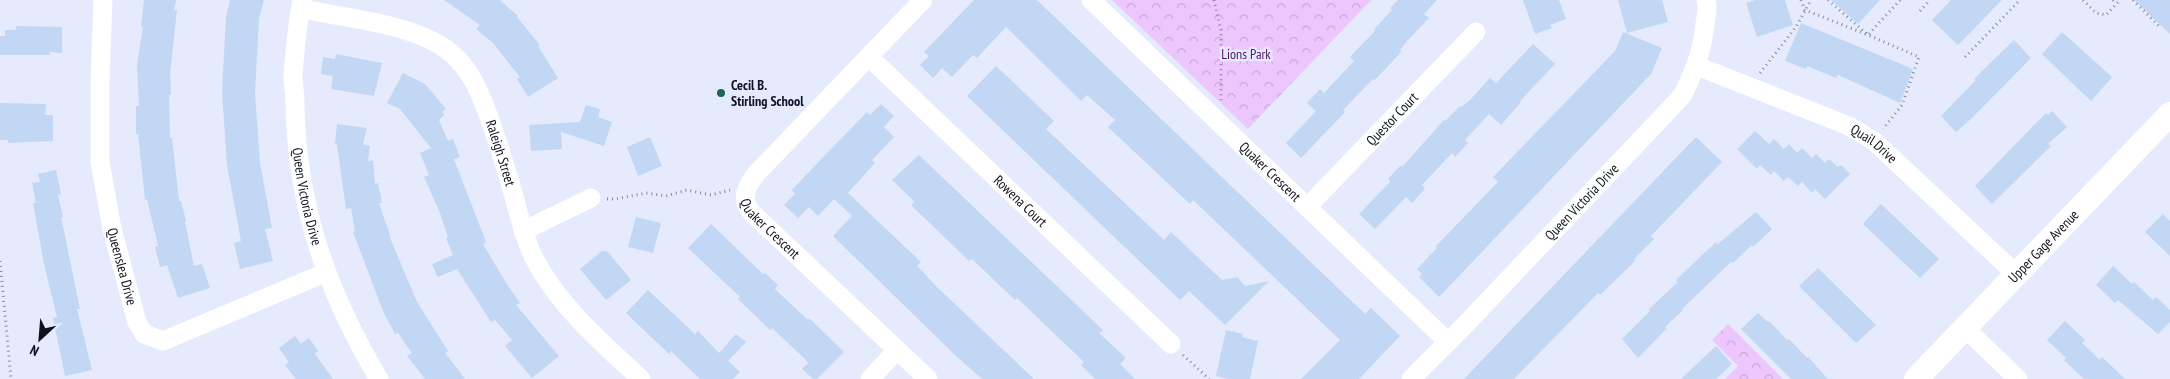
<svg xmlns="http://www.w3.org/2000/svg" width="2170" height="379" font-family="'PT Sans Narrow',sans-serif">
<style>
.park{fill:url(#park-crowns)}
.building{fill:#c2d7f3}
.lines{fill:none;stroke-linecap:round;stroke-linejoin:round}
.path{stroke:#898c9c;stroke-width:3;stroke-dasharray:1 4;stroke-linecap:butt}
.minor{stroke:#fff;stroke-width:19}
.major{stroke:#fff;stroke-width:24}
.poi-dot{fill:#216455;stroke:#e5eafd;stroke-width:2}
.labels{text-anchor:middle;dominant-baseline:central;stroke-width:5;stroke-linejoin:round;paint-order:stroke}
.park-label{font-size:14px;fill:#521667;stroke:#e5eafd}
.poi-label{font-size:14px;font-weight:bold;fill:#0f111c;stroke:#e5eafd;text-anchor:start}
.street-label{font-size:14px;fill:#0f111c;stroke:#e5eafd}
</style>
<defs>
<pattern id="park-crowns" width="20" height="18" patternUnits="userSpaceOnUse" patternTransform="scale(1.25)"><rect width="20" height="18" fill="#ecc6fc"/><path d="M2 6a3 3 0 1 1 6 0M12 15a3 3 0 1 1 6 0" fill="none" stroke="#c9a9d7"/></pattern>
</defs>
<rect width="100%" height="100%" fill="#e5eafd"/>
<g class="park">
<path d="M1112,0H1371L1248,129Z"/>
<path d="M1728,324L1783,379H1725L1738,366L1712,340Z"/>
</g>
<g class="building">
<path d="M144,0H176L174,10H177L170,74L171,95H169L170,138H172L179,201H181L186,221L185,222L194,266L202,264L210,288L178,298L167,265L160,267L155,247L158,246L147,199L145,200L138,134H136V106H139L137,65L143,27H141Z"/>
<path d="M230,0H264L259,18L255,93L260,163L272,228L265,229L273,261L240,269L234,243L241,241L227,165L222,92L226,17Z"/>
<path d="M444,0H500L518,16L517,17L540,45L538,46L558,78L528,97L517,79L520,77L493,43L476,29L480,25Z"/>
<path d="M974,0H1037L1365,314L1371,308L1400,336L1359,379H1301L1340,340L1193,200L1190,204L1108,127L1115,120L1087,95L1081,101L1006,27L977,58L973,55L952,77L942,68L933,78L920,65L929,56L924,52Z"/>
<path d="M1398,0H1437L1424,14L1429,18L1407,41L1400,50L1402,51L1375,80L1373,79L1343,110L1345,112L1301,158L1286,143L1316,111L1307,103L1320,89L1324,93L1354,61L1350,57L1375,31L1374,29L1392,10L1390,8Z"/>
<path d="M1523,0H1559L1566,19L1550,25L1552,28L1535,34Z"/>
<path d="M1618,0H1662L1668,22L1627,33Z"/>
<path d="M1755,0H1785L1793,25L1757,37L1746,3Z"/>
<path d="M1831,0H1880L1858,24Z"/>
<path d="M1951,0H2002L1958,45L1932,20Z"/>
<path d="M2134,0H2170V34Z"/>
<path d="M1801,23L1913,69L1900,103L1838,75L1836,78L1807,66L1806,69L1785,61Z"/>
<path d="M16,26L62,27V53L50,52V55H0V36H5V30H16Z"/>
<path d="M1623,32L1662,48L1651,74L1439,297L1419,277L1422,274L1417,269L1437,248L1436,246L1498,182L1493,177L1615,51Z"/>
<path d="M2062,32L2112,77L2091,101L2042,54Z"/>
<path d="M2014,40L2031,58L1972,118L1956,132L1941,116L1976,80L1974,79Z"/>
<path d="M1533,44L1555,64L1520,101L1521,102L1501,125L1489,114L1465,140L1468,143L1455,157L1452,153L1422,185L1425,189L1412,203L1406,197L1375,229L1359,214L1390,182L1388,179L1401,165L1402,167L1444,120L1445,121L1460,106L1461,107L1469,101L1490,78L1496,83Z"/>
<path d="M336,54L382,63L374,96L331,89L333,76L321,74L323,57L335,59Z"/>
<path d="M996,66L1054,121L1046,129L1164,240L1171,232L1222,280L1237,277L1245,286L1269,281L1225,325L1189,291L1180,300L967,96Z"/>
<path d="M403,73L425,84L446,109L442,112L444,115L439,120L448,141L453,139L460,157L454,159L486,242L483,244L505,281L520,303L516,305L559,356L532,378L505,346L512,340L495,320L491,322L457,269L438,277L437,276L432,264L453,255L446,238L448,237L440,213L424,177L429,175L420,153L431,148L400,109L387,103Z"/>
<path d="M0,103L46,104L45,115H53V141L8,143V140H0Z"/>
<path d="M881,104L894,116L884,127L894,137L872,160L875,163L848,193L921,262L917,266L938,288L1034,379H982L955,355L833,236L852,216L834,199L818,216L809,207L798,218L784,205L795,194L792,190L828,152L867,112L870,115Z"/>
<path d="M586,105L600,109L598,117L612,122L604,146L561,132L562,149L531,151L529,125L580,122Z"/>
<path d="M2052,111L2067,127L2048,144L2051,146L1992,204L1975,186L2035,124L2046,113L2048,115Z"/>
<path d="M337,124L367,128L363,144L370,146L368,161L373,160L375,184L378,183L382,203H379L391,238H390L417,302L448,351L445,353L465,379H425L407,356L412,353L398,333L395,334L383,311L353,232L355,231L351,208L346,209L337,145L335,144Z"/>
<path d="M1755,131L1769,144L1774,139L1784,149L1789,144L1797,153L1802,148L1812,158L1816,154L1825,163L1829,159L1838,167L1841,165L1850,174L1825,199L1815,189L1812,193L1802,182L1798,186L1788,177L1784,181L1774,171L1771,175L1760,165L1757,169L1737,149Z"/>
<path d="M650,137L662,166L638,176L627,147Z"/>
<path d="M1696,137L1722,162L1651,236L1654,239L1634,259L1635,261L1600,295L1598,293L1514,379H1464Z"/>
<path d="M919,155L1103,330L1099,333L1126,358L1120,364L1135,379H1095L1081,365L1084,362L1017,298L1015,300L972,259L969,261L911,205L915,202L892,180Z"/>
<path d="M56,170L61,194L58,195L63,217H61L80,309H77L92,370L65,376L53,318L57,317L44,264L33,203H36L32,183L40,182L38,174Z"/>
<path d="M1881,204L1939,259L1920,278L1863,224Z"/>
<path d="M1756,212L1772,229L1753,247L1752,245L1733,263L1731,262L1682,309L1683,310L1665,327L1667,328L1638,358L1622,339L1650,311L1649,309L1678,282L1676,280L1716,242L1718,244Z"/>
<path d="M2163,214L2170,221V256L2145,232Z"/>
<path d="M636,217L661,223L653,253L628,247Z"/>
<path d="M711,224L763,274L765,273L778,285L775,289L808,320L809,318L844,352L817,379H813L802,369L808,363L804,358L772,328L770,330L738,299L740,297L688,248Z"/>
<path d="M602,251H607L631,280L606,300L580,269Z"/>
<path d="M2113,266L2132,284L2134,282L2153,300L2156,297L2170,310V322L2158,334L2118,300L2115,303L2096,285Z"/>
<path d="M1818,268L1876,325L1856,343L1799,286Z"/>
<path d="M648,290L695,334L698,331L719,353L736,334L746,342L728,361L740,372L733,379H700L671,351L669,354L626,313Z"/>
<path d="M1758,313L1768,322L1769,321L1787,340L1789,339L1807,358L1808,357L1828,379H1791L1741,329Z"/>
<path d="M2065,321L2085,340L2082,343L2100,360L2102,357L2125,379H2084L2064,360L2066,358L2047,340Z"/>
<path d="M1226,330L1243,334L1242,337L1258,341L1250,379H1228L1216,376Z"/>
<path d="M295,336L301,344L309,338L318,351L315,354L333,379H296L285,365L289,362L279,348Z"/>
<path d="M1716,346L1732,364L1716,379H1681Z"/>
</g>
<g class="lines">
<g class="path">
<path d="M1214,0L1221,30V100"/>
<path d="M1801,0L1805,10L1868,35L1900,0"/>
<path d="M1828,0L1868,35L1919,57L1902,105L1883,129"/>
<path d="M2083,0L2096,13L2106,15L2120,0"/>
<path d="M2113,0L2116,3"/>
<path d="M2133,0L2160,27"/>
<path d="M1920,11L1930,0"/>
<path d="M1965,57L2020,0"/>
<path d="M1760,73L1796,27L1811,0"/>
<path d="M607,199H616L646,193L666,196L687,190L711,195L730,190"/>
<path d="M0,261L11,379"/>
<path d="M1183,355L1209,379"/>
</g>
<g class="minor">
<path id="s1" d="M103,0L100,79V162L112,229L137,322L144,334L163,341L325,273"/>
<path id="s2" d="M302,0C297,25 295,50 293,75C293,84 295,93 295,102C296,204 327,292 379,379"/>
<path id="s3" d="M923,0L756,174C746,187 740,199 752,213L928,379"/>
<path id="s4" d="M1091,0L1448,342"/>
<path id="s5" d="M301,9C344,17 419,25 451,53C472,71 480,93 489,117C499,145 507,172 515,200C520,219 525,240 534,258C558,305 602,343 641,379"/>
<path id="s6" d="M869,57L1171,344"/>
<path id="s7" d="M1697,66L1849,126L1874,141L2016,274"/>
<path id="s8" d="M1308,206L1476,32"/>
<path d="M523,231L591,198"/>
<path d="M1964,327L2018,379"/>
<path d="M870,379L897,350"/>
<path id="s9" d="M1411,379L1464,326L1682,96C1695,70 1702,52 1705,24C1706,15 1709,8 1706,0"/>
</g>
<path class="major" id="s10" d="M1916,379L2170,114"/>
</g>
<circle class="poi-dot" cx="721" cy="93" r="5"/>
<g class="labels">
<g class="park-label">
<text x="1246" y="54">Lions Park</text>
</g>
<g class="poi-label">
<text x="731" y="85">Cecil B.<tspan x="731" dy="16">Stirling School</tspan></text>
</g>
<g class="street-label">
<text stroke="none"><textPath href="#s8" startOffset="121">Questor Court</textPath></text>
<text stroke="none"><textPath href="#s7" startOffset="194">Quail Drive</textPath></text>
<text stroke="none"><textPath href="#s5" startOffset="271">Raleigh Street</textPath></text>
<text stroke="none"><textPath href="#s4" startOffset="248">Quaker Crescent</textPath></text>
<text stroke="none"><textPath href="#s2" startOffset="198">Queen Victoria Drive</textPath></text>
<text stroke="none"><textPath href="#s6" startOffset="209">Rowena Court</textPath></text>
<text stroke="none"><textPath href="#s9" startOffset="246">Queen Victoria Drive</textPath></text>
<text stroke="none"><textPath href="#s3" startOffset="308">Quaker Crescent</textPath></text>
<text stroke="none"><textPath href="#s10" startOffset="184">Upper Gage Avenue</textPath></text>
<text stroke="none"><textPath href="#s1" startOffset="269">Queenslea Drive</textPath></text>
</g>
</g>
<g transform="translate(40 339) rotate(206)" stroke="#e5eafd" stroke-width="4" paint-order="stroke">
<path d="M0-4L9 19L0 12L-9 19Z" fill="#0f111c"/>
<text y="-8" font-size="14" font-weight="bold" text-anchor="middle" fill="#0f111c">N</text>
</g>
</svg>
